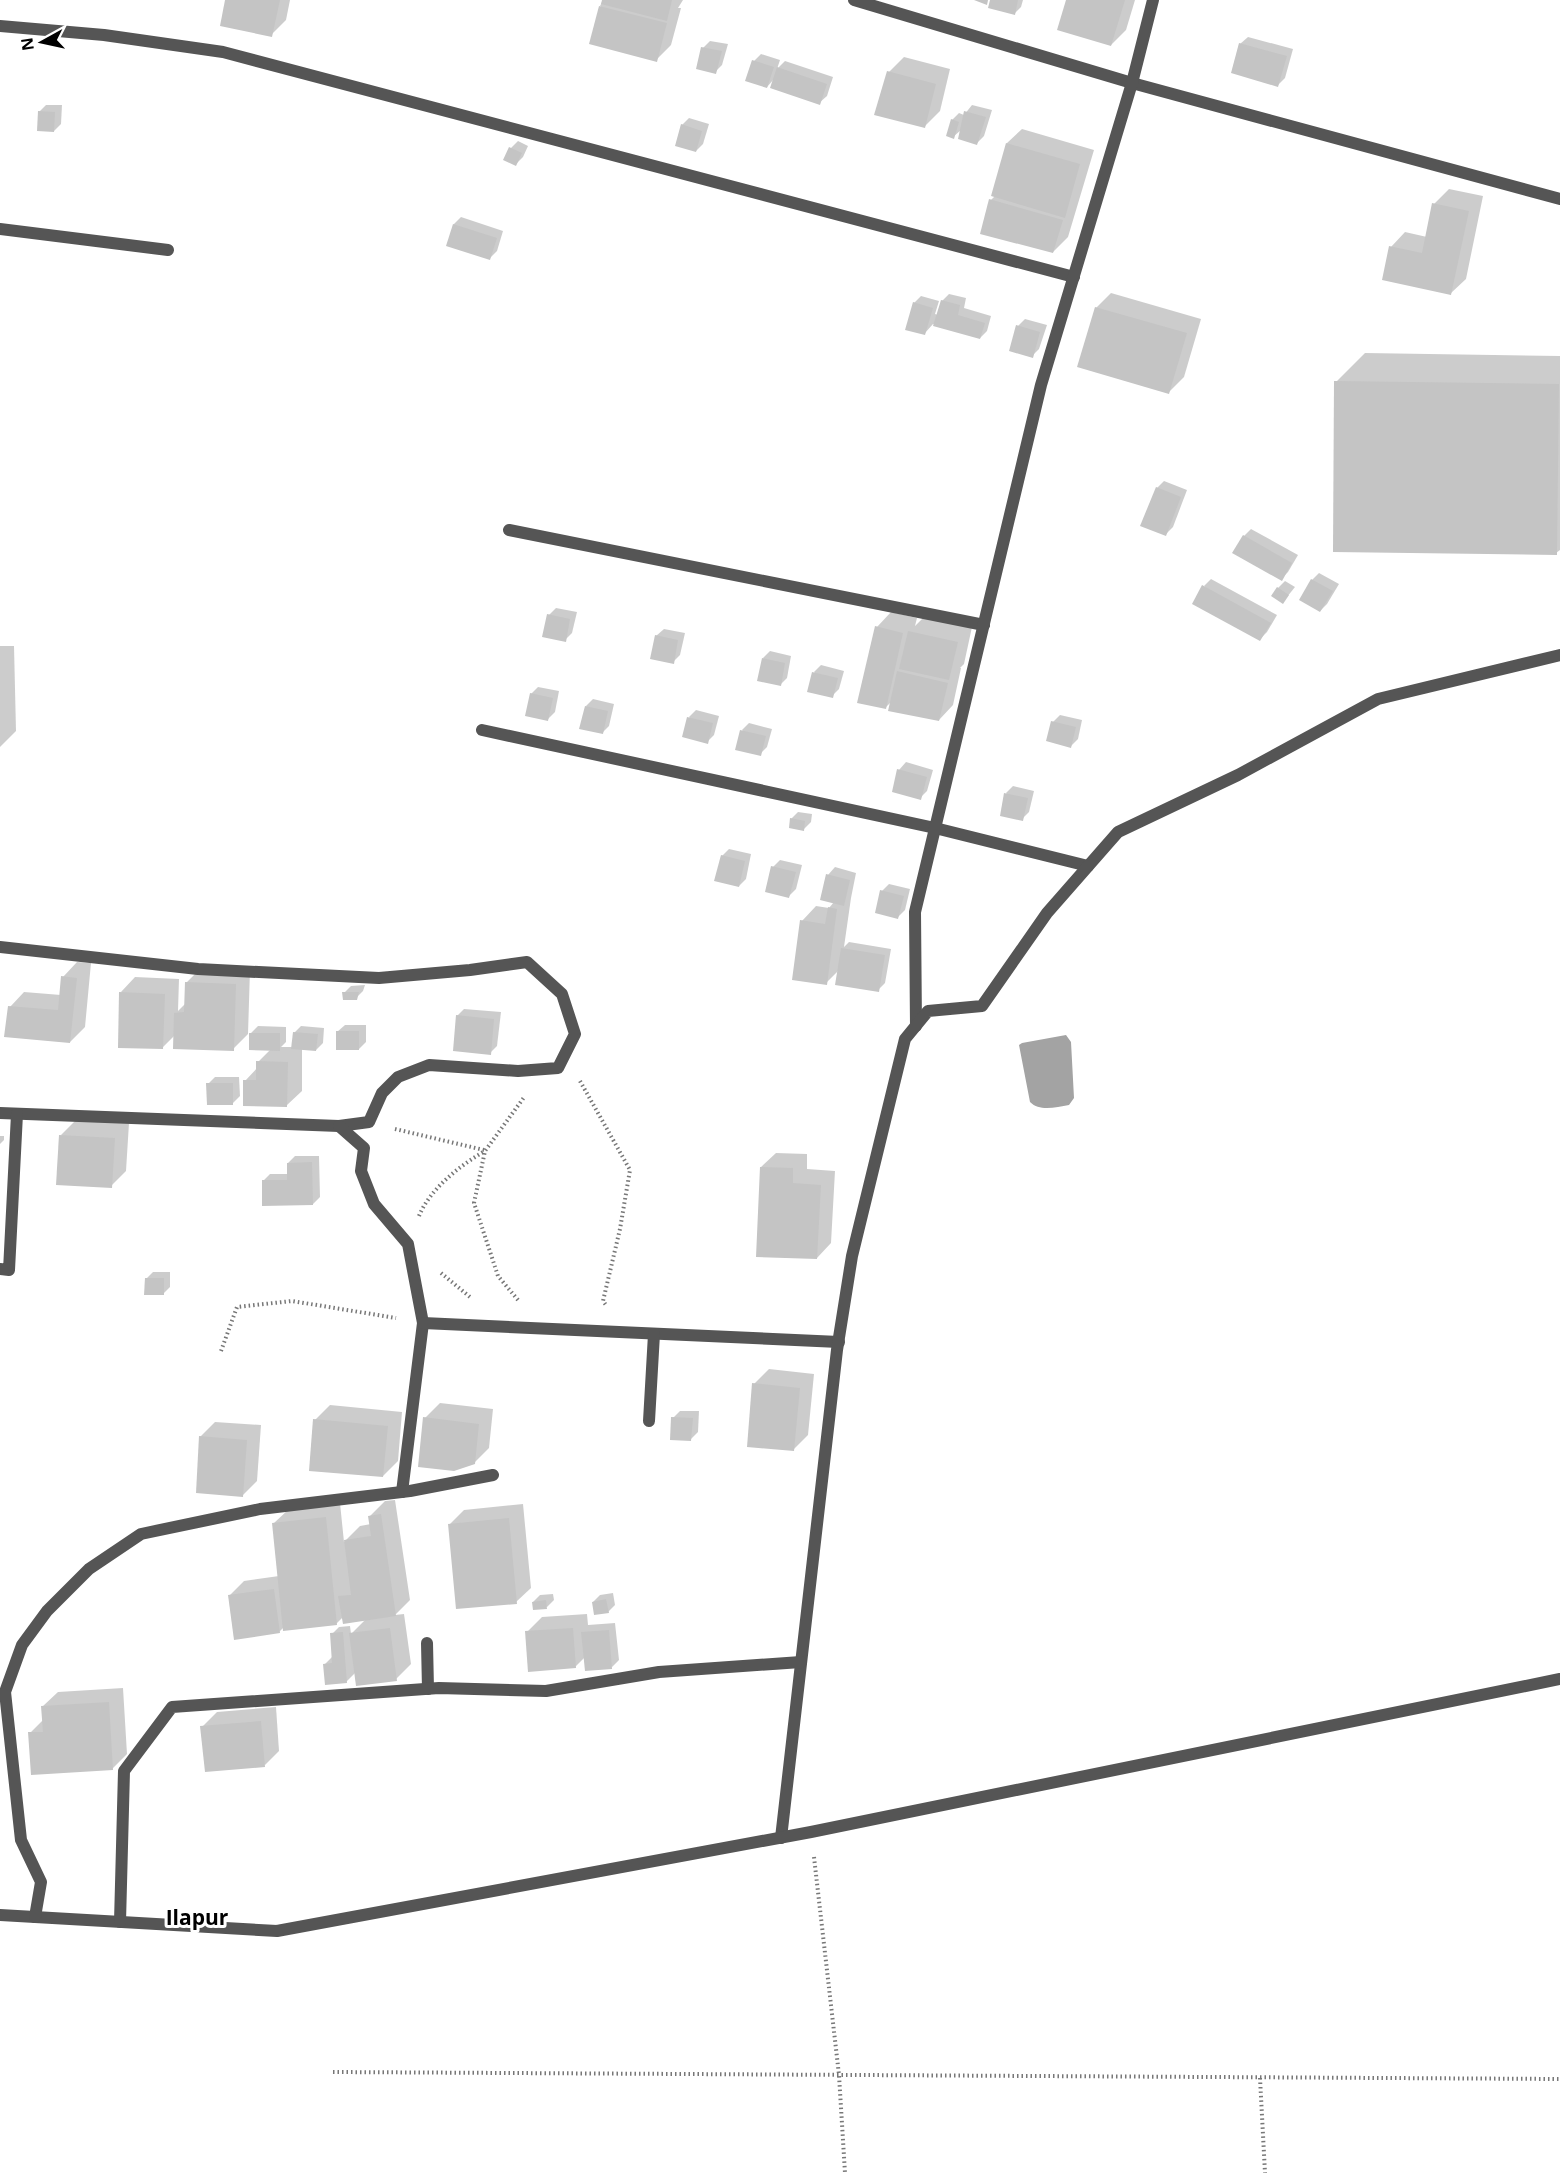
<svg xmlns="http://www.w3.org/2000/svg" width="1560" height="2173" font-family="'Open Sans',sans-serif">
<style>
.water{fill:#a3a3a3}
.shadow{fill:#0003}
.building{fill:#c4c4c4}
.lines{fill:none;stroke-linecap:round;stroke-linejoin:round}
.path{stroke:#777;stroke-width:4;stroke-dasharray:1.5 3;stroke-linecap:butt}
.street{stroke:#555;stroke-width:12}
.labels{text-anchor:middle;dominant-baseline:central;stroke-width:6;stroke-linejoin:round;paint-order:stroke}
.quarter-label{font-size:21px;font-weight:bold;fill:#000;stroke:#fff}
</style>
<rect width="100%" height="100%" fill="#fff"/>
<path class="water" d="M1066,1035L1071,1042L1074,1098L1069,1105C1056,1107 1040,1112 1030,1102L1019,1045L1022,1043Z"/>
<g class="shadow">
<path d="M227,0H290L286,20L271,35Z"/>
<path d="M603,0H683L678,8H681L671,45L656,60L600,6Z"/>
<path d="M992,0H1023L1021,7L1014,14Z"/>
<path d="M1068,0H1135L1126,30L1111,45Z"/>
<path d="M1248,37L1293,49L1285,78L1278,85L1240,44Z"/>
<path d="M710,41L728,44L722,65L715,72L703,48Z"/>
<path d="M761,54L780,60L777,69L785,61L833,77L827,96L819,103L774,79L767,87L754,61Z"/>
<path d="M904,57L950,69L940,111L925,126L889,72Z"/>
<path d="M46,105H62L61,124L54,131L39,112Z"/>
<path d="M972,105L992,110L984,136L977,143L961,130L953,137L952,120L959,113L964,115Z"/>
<path d="M689,118L709,124L703,144L696,151L682,125Z"/>
<path d="M1022,129L1094,150L1068,237L1053,252L991,200L995,196L1007,143Z"/>
<path d="M518,141L528,146L523,157L516,164L511,148Z"/>
<path d="M1449,189L1483,196L1466,279L1451,293L1391,247L1405,232L1427,237L1434,204Z"/>
<path d="M461,217L503,231L497,251L490,258L448,245L454,224Z"/>
<path d="M1111,293L1201,319L1184,377L1169,392L1096,308Z"/>
<path d="M949,294L966,298L964,308L991,316L987,331L980,338L933,324L925,333L914,303L921,296L939,301L935,314L938,315L942,301Z"/>
<path d="M1025,319L1047,325L1039,349L1032,356L1018,326Z"/>
<path d="M1365,353L1560,356V550L1556,553L1336,382Z"/>
<path d="M1164,481L1187,490L1173,527L1166,534L1157,488Z"/>
<path d="M1251,529L1298,555L1288,572L1281,579L1244,536Z"/>
<path d="M1319,573L1339,584L1327,604L1320,611L1301,600L1312,580Z"/>
<path d="M1211,579L1277,615L1267,632L1260,639L1204,586Z"/>
<path d="M1285,581L1295,587L1283,602L1278,588Z"/>
<path d="M556,608L577,612L572,633L565,640L549,615Z"/>
<path d="M891,612L917,618L915,626L924,617L972,627L964,664L960,668H961L953,705L939,720L892,701L885,708L877,627Z"/>
<path d="M664,629L685,633L680,655L673,662L656,636Z"/>
<path d="M0,646H14L16,731L0,747Z"/>
<path d="M770,651L791,656L787,678L780,685L763,658Z"/>
<path d="M821,665L844,671L839,689L832,696L814,672Z"/>
<path d="M538,687L559,691L555,712L548,719L531,694Z"/>
<path d="M593,699L614,704L609,726L602,733L586,706Z"/>
<path d="M696,710L719,716L714,735L707,742L689,717Z"/>
<path d="M1060,715L1082,720L1078,739L1071,746L1053,722Z"/>
<path d="M749,723L772,729L767,747L760,754L742,730Z"/>
<path d="M906,762L933,770L927,791L920,798L899,770Z"/>
<path d="M1013,786L1034,791L1029,812L1022,819L1006,793Z"/>
<path d="M798,812L812,814L811,822L804,829L791,819Z"/>
<path d="M729,849L751,854L746,879L739,886L722,856Z"/>
<path d="M780,860L802,865L796,889L789,896L773,867Z"/>
<path d="M835,867L856,873L851,898L844,947L849,942L891,949L885,983L878,990L838,971L826,983L802,921L816,906L829,908L834,902L828,875Z"/>
<path d="M889,884L910,889L905,910L898,917L882,891Z"/>
<path d="M77,962L91,963L85,1027L70,1042L10,1007L24,992L61,995L63,977Z"/>
<path d="M201,968L250,970L248,1034L233,1049L175,1035L162,1048L121,992L135,977L179,979L178,1011L186,1003V983Z"/>
<path d="M365,985L363,991L356,998L344,993L351,986Z"/>
<path d="M464,1009L501,1012L497,1046L490,1053L457,1016Z"/>
<path d="M345,1025H366V1042L359,1049L337,1032Z"/>
<path d="M258,1026L286,1027V1042L281,1047H293L294,1033L301,1026L324,1028L323,1043L316,1050L302,1048V1091L287,1105L245,1081L258,1067V1062L271,1049L251,1033Z"/>
<path d="M215,1077H239L240,1096L233,1103L208,1084Z"/>
<path d="M76,1120L129,1123L126,1171L111,1186L61,1135Z"/>
<path d="M0,1136H4V1140L0,1144Z"/>
<path d="M776,1153L807,1154V1169L835,1171L831,1243L817,1258L761,1167Z"/>
<path d="M295,1156H319L320,1197L313,1204L263,1181L270,1174H288V1163Z"/>
<path d="M153,1272H170V1287L163,1294L146,1279Z"/>
<path d="M769,1369L814,1374L808,1435L793,1450L754,1384Z"/>
<path d="M440,1403L493,1409L489,1448L474,1463L425,1418Z"/>
<path d="M330,1405L402,1412L398,1461L383,1476L315,1420Z"/>
<path d="M680,1411H699L698,1432L691,1439L673,1418Z"/>
<path d="M215,1422L261,1425L257,1481L243,1495L200,1437Z"/>
<path d="M395,1500L410,1600L395,1615L404,1614L411,1664L396,1679L356,1672L346,1682L325,1664L332,1657V1634L339,1627L350,1626L351,1634L365,1620L343,1617L336,1624L284,1627L279,1632L229,1596L244,1581L279,1576L274,1523L289,1509L340,1503L344,1542L360,1526L371,1524L370,1516L385,1501Z"/>
<path d="M523,1504L531,1588L516,1602L449,1525L464,1510Z"/>
<path d="M613,1593L615,1605L608,1612L593,1602L600,1595Z"/>
<path d="M553,1594L554,1600L547,1607L533,1602L540,1595Z"/>
<path d="M587,1614L588,1625L615,1623L619,1660L612,1667L585,1657L575,1667L527,1632L542,1617Z"/>
<path d="M123,1688L127,1754L112,1769L30,1733L44,1719L43,1706L58,1692Z"/>
<path d="M276,1707L279,1751L265,1765L202,1727L217,1712Z"/>
</g>
<g class="building">
<path d="M225,0H280L272,37L220,26Z"/>
<path d="M602,0H672L667,21L601,4Z"/>
<path d="M974,0H988L987,5Z"/>
<path d="M990,0H1018L1015,15L988,8Z"/>
<path d="M1066,0H1125L1111,46L1057,30Z"/>
<path d="M599,6L667,23L657,62L589,44Z"/>
<path d="M1239,43L1287,56L1278,87L1231,73Z"/>
<path d="M701,47L722,51L716,74L696,69Z"/>
<path d="M752,60L774,67L767,88L745,81Z"/>
<path d="M777,67L827,84L820,105L770,88Z"/>
<path d="M887,71L936,84L925,128L874,115Z"/>
<path d="M38,111L55,112L54,132L37,131Z"/>
<path d="M964,111L986,117L977,145L958,139Z"/>
<path d="M951,119L959,122L954,139L946,136Z"/>
<path d="M681,124L702,131L696,152L675,146Z"/>
<path d="M1006,143L1080,164L1065,218L991,196Z"/>
<path d="M509,147L522,153L516,166L503,160Z"/>
<path d="M989,199L1063,220L1053,253L980,234Z"/>
<path d="M1432,203L1469,211L1451,295L1382,280L1389,246L1422,253Z"/>
<path d="M453,224L497,238L490,260L446,246Z"/>
<path d="M941,300L960,305L958,315L985,323L980,339L933,326Z"/>
<path d="M913,302L933,308L925,335L905,330Z"/>
<path d="M1095,307L1187,333L1169,394L1077,367Z"/>
<path d="M1016,325L1040,332L1033,358L1009,351Z"/>
<path d="M1334,381L1559,384L1557,555L1333,552Z"/>
<path d="M1156,487L1181,497L1166,536L1140,526Z"/>
<path d="M1243,535L1292,563L1282,581L1232,553Z"/>
<path d="M1311,579L1333,591L1320,612L1299,600Z"/>
<path d="M1202,585L1271,623L1260,641L1192,604Z"/>
<path d="M1277,587L1289,595L1283,604L1271,596Z"/>
<path d="M547,614L570,619L566,642L542,637Z"/>
<path d="M875,626L903,633L886,709L857,703Z"/>
<path d="M908,631L958,642L949,680L899,669Z"/>
<path d="M655,635L678,640L674,664L650,659Z"/>
<path d="M762,658L785,663L781,686L757,681Z"/>
<path d="M897,671L948,683L939,721L888,711Z"/>
<path d="M812,672L838,678L833,698L807,692Z"/>
<path d="M530,693L553,698L548,721L525,716Z"/>
<path d="M585,706L608,711L603,734L579,729Z"/>
<path d="M687,717L713,723L708,744L682,737Z"/>
<path d="M1051,721L1076,727L1071,748L1046,741Z"/>
<path d="M740,730L766,736L761,756L735,750Z"/>
<path d="M897,769L927,777L921,800L892,792Z"/>
<path d="M1004,793L1028,798L1023,821L1000,816Z"/>
<path d="M790,818L805,821L804,831L789,828Z"/>
<path d="M721,855L745,861L739,887L714,881Z"/>
<path d="M771,866L796,872L789,898L765,892Z"/>
<path d="M826,874L850,880L844,906L820,900Z"/>
<path d="M880,890L904,896L898,919L875,913Z"/>
<path d="M828,907L837,909L827,985L792,980L800,920L825,924Z"/>
<path d="M841,948L885,955L879,992L835,985Z"/>
<path d="M61,976L77,978L70,1043L4,1037L8,1006L58,1010Z"/>
<path d="M185,982L236,984L234,1051L173,1049L174,1013L184,1012Z"/>
<path d="M119,992L165,994L163,1049L118,1048Z"/>
<path d="M342,992H359L357,1000H343Z"/>
<path d="M456,1015L494,1019L491,1055L453,1051Z"/>
<rect x="336" y="1031" width="23" height="19"/>
<path d="M293,1032L318,1034L316,1051L291,1049Z"/>
<path d="M249,1033H280V1051L249,1050Z"/>
<path d="M256,1061L288,1062L287,1107L243,1106V1080H256Z"/>
<path d="M206,1083H233V1105H207Z"/>
<path d="M59,1135L115,1138L112,1188L56,1185Z"/>
<path d="M312,1162L313,1205L262,1206V1180H287V1163Z"/>
<path d="M760,1167L793,1168V1183L821,1185L817,1259L756,1257Z"/>
<path d="M145,1278H164V1295H144Z"/>
<path d="M752,1383L800,1388L794,1451L747,1447Z"/>
<path d="M423,1417L479,1424L475,1464L454,1471L418,1467Z"/>
<path d="M671,1417L693,1418L691,1441L670,1440Z"/>
<path d="M313,1419L388,1426L383,1477L309,1471Z"/>
<path d="M199,1436L247,1440L243,1497L196,1493Z"/>
<path d="M381,1514L396,1616L343,1624L338,1596L351,1595L344,1540L371,1536L368,1516Z"/>
<path d="M326,1517L337,1625L283,1631L272,1523Z"/>
<path d="M509,1518L517,1604L456,1609L448,1524Z"/>
<path d="M274,1589L280,1633L234,1640L228,1595Z"/>
<path d="M606,1599L609,1613L594,1615L592,1602Z"/>
<path d="M546,1600L547,1609L533,1610L532,1602Z"/>
<path d="M390,1628L397,1681L356,1686L349,1633Z"/>
<path d="M573,1628L576,1668L528,1672L525,1631Z"/>
<path d="M609,1630L612,1669L585,1671L581,1632Z"/>
<path d="M343,1632L347,1683L325,1685L323,1664L332,1663L330,1633Z"/>
<path d="M109,1702L113,1770L31,1775L28,1732H43L41,1706Z"/>
<path d="M261,1721L265,1767L205,1772L200,1726Z"/>
</g>
<g class="lines">
<g class="path">
<path d="M580,1081L630,1170L620,1229L603,1301L606,1305"/>
<path d="M395,1129L484,1150"/>
<path d="M419,1216C430,1189 459,1166 485,1151"/>
<path d="M441,1273L470,1297"/>
<path d="M518,1300L498,1276L474,1203L485,1151L525,1096"/>
<path d="M221,1351L237,1307L292,1301L396,1318"/>
<path d="M814,1857L839,2075L845,2173"/>
<path d="M333,2072L1560,2079"/>
<path d="M1260,2078L1265,2173"/>
</g>
<g class="street">
<path d="M854,0L1132,83L1560,199"/>
<path d="M0,26L104,35L223,52L1074,277"/>
<path d="M0,229L168,250"/>
<path d="M509,530L984,625"/>
<path d="M482,730L935,828L1088,866"/>
<path d="M0,947L198,969L379,978L470,970L527,962L562,994L575,1034L558,1068L518,1071L429,1065L398,1077L382,1093L369,1122L339,1126L0,1113"/>
<path d="M916,1026L915,912L1041,385L1132,83L1153,0"/>
<path d="M339,1126L364,1148L361,1171L374,1204L408,1244L423,1323L402,1492"/>
<path d="M0,1269L9,1270L17,1114"/>
<path d="M423,1323L839,1342"/>
<path d="M649,1421L654,1334"/>
<path d="M427,1643L428,1689"/>
<path d="M781,1838L837,1350L852,1256L905,1039L928,1011L982,1006L1047,913L1118,832L1238,775L1378,699L1560,655"/>
<path d="M0,1915L277,1931L811,1832L1560,1679"/>
<path d="M35,1917L41,1882L21,1840L5,1692L22,1645L47,1611L89,1569L141,1534L260,1509L410,1491L493,1475"/>
<path d="M120,1922L124,1771L172,1707L439,1688L546,1691L659,1672L801,1662"/>
</g>
</g>
<g class="labels">
<g class="quarter-label">
<text x="197" y="1917">Ilapur</text>
</g>
</g>
<g transform="translate(42 42) rotate(262)" stroke="#ffffff" stroke-width="4.5" paint-order="stroke">
<path d="M0-4.5L10 22L0 15L-10 22Z" fill="#000000"/>
<text y="-9" font-size="16" font-weight="bold" text-anchor="middle" fill="#000000">N</text>
</g>
</svg>
